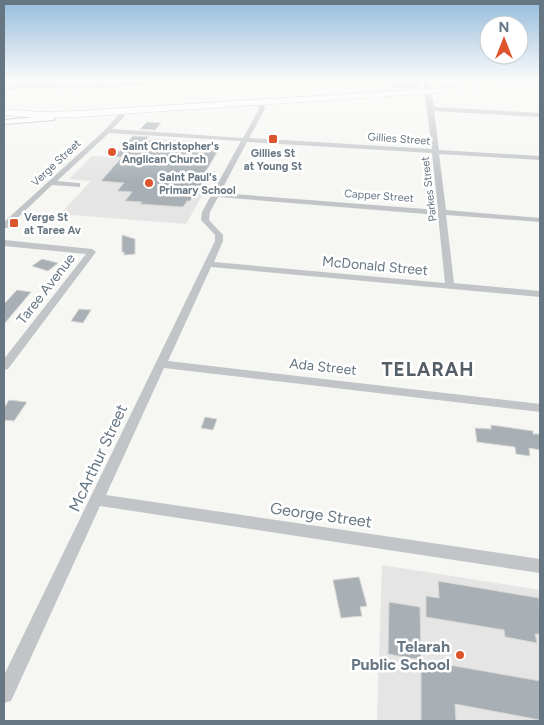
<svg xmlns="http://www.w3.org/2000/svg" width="544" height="725" font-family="Figtree,sans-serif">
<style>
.built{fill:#e4e5e4}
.building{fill:#a8b0b5;stroke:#d7d7d5}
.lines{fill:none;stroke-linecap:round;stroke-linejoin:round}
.secondary-casing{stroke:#b4b9bd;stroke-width:2}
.trunk-casing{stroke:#b6b9bc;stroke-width:1}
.minor{fill:#c1c5c8;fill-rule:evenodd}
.secondary{fill:#fff;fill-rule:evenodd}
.trunk{fill:#fff;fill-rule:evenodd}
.poi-dot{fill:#dc552c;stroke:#fff;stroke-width:2}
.labels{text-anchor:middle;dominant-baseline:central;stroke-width:5;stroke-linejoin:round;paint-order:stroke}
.far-street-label{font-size:11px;fill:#667683;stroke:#fff}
.far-poi-label{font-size:11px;font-weight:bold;fill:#667683;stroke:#fff;text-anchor:start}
.street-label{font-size:14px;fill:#667683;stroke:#fff}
.near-street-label{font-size:16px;fill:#667683;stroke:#fff}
.near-poi-label{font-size:16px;font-weight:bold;fill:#667683;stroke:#fff;text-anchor:end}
.district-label{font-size:19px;font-weight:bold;letter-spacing:1px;fill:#545f68;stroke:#fff}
</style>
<rect width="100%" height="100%" fill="#f6f6f3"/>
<g class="built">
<path d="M435,79H468L470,86L436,88Z"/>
<path d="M152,138L195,141L176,168L216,171L186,224L60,214L91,181L69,179L92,156L134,158Z"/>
<path d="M382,565L540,590V721H377Z"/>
</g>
<g class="building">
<path d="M383,79H420V87L394,88Z"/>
<path d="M147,122L161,123L155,130L140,129Z"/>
<path d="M133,136L149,137L146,140L189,143L187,147L204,146L210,147L211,150L219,149L206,171L208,172L199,189H197L190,201H187L183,207L140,204L142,202L125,201L132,192L117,191L124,183L101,181L122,157H114Z"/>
<path d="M122,235L135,239V254L124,255V252H122Z"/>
<path d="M42,259L58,263L48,271L32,266Z"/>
<path d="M17,290L31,292L4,324V304Z"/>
<path d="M79,309L91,310L83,323L71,321Z"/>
<path d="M9,400L27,402L14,421L4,420V408Z"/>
<path d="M205,417L217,419L213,430L201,428Z"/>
<path d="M491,425L533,431V434H540V450L529,448L530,456L516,454L515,447L477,442L475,428L491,429Z"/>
<path d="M359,577L367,606L360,607L362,616L341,618L333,580Z"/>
<path d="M438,581L539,598L540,634H535L537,643L505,637L504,630L426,617V596L439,598Z"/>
<path d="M389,602L420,607L421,660L388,654Z"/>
<path d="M421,660L540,681V720L455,704L456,721H421Z"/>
</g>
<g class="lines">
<defs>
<path id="secondary" d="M51,116L55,118L54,120L4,124V120Z"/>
<path id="trunk" d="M540,82V86L77,117L39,118L4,115V109L39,112L77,111Z"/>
</defs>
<use href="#secondary" class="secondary-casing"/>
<use href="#trunk" class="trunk-casing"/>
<g class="minor">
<path d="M197,79H226L86,89L24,88L4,90V86L24,84L86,85Z"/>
<path d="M423,79H429L434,107L540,113V117L434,111L439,150L540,156V160L439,154L446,210L540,218V222L446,215L454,283L540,291V297L211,267L168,361L540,404V412L164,368L106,495L540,559V573L100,506L11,701L4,703V675L215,241V235L201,220L202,212L241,141L109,133L57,181L77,183H80V187L52,185L7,228H4V222L105,130L121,112L124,114V117L112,129L243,138L259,109L257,103L260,101L263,103L265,109L249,138L432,149ZM247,142L432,153L438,210L220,193ZM218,197L438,215L445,283L214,262L223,241V235L209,220L210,212Z"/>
<path d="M4,240L92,249L96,252L8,369L4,370V359L86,254L4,246Z"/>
</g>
<use href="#secondary" class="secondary"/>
<use href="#trunk" class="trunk"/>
</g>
<linearGradient id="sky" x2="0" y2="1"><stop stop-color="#95bbdc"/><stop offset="0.44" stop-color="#fbfbfa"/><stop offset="1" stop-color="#fbfbfa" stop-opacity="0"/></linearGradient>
<rect width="544" height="181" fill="url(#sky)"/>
<g class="poi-dot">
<rect x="268" y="134" width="10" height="10" rx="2.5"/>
<circle cx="112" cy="152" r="5"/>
<circle cx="149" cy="183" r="5"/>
<rect x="9" y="218" width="10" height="10" rx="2.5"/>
<circle cx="460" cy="655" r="5"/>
</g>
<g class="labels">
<g class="far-street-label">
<text transform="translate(399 139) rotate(4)">Gillies Street</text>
<text transform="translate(56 163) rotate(-43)">Verge Street</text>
<text transform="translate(429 189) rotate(-97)">Parkes Street</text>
<text transform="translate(379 196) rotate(4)">Capper Street</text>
</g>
<g class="far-poi-label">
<text x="122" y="146">Saint Christopher's<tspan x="122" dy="13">Anglican Church</tspan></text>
<text x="273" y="153" text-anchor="middle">Gillies St<tspan x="273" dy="13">at Young St</tspan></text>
<text x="159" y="177">Saint Paul's<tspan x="159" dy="13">Primary School</tspan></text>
<text x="24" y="217">Verge St<tspan x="24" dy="13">at Taree Av</tspan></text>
</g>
<g class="street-label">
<text transform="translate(375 266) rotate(5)">McDonald Street</text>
<text transform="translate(46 289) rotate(-52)">Taree Avenue</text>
<text transform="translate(323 367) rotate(6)">Ada Street</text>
</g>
<g class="near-street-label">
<text transform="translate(98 458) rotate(-65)">McArthur Street</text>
<text transform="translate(321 515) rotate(8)">George Street</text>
</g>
<g class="near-poi-label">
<text x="450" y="646">Telarah<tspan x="450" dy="18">Public School</tspan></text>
</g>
<g class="district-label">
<text x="428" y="369">TELARAH</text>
</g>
</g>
<rect width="544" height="725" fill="none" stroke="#667683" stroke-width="10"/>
<g transform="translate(504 40)"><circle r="24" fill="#ffffff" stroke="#c2c8cd"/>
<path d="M0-4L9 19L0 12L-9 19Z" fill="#dc552c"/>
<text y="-8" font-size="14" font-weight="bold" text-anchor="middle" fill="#667683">N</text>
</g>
</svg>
